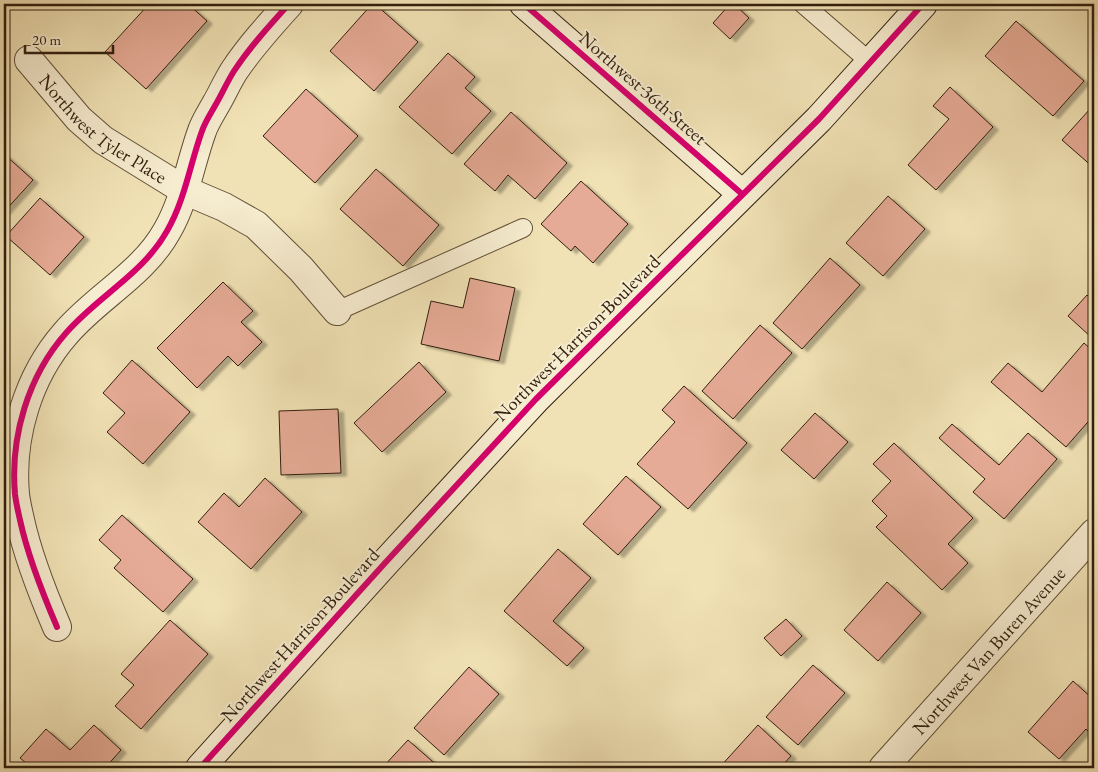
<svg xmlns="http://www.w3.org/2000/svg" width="1098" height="772" font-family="'EB Garamond',serif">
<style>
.building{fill:#e6ab96;stroke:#311f0e;filter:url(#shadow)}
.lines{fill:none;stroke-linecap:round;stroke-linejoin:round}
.lane-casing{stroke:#615038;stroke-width:20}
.street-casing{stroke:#615038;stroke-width:30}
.secondary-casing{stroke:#311f0e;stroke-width:30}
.lane{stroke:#f6eccf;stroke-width:18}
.street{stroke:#f6eccf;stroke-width:28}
.secondary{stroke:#f6eccf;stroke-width:28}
.cycleway-casing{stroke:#f6eccf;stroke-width:9}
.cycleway{stroke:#d6006c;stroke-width:6}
.labels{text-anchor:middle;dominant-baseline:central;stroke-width:4;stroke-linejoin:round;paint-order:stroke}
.street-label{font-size:19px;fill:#311f0e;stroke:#f6eccf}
</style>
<defs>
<filter id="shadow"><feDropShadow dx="5.5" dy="3" stdDeviation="1" flood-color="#0004"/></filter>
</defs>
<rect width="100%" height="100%" fill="#f1e2b5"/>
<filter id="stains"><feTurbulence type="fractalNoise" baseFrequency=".004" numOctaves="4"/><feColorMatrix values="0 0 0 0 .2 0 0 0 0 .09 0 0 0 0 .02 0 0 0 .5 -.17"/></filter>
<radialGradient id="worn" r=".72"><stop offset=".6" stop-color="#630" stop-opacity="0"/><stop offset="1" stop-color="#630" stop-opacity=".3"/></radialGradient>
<g class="building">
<path d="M149,4H188L207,21L146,89L105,52Z"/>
<path d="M372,4H375L418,42L374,91L330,51Z"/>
<path d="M730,4H734L749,18L730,39L713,23Z"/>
<path d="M1016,21L1084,81L1053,116L985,56Z"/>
<path d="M448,53L475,77L465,88L491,111L452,154L399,107Z"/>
<path d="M950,87L993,127L936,190L908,165L949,119L933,106Z"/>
<path d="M306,89L358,136L315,183L263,136Z"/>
<path d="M1090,109L1094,113V168L1062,140Z"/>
<path d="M511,112L567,163L535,199L508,175L495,191L464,164Z"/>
<path d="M4,154L33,180L4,212Z"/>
<path d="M376,169L439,225L403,266L340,209Z"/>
<path d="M581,181L628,224L593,263L575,246L571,251L541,224Z"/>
<path d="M888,196L925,229L883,276L846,243Z"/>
<path d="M40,198L84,237L50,275L6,236Z"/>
<path d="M830,258L860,285L802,349L773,323Z"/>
<path d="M470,278L515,288L499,361L421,344L431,301L463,308Z"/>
<path d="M223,282L253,311L241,322L262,342L238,366L228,356L197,388L157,348Z"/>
<path d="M1087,295L1094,302V333L1091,337L1068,316Z"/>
<path d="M760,325L792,353L733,419L702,391Z"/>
<path d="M1084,343L1094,352V415L1066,447L991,382L1008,363L1042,392Z"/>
<path d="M132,360L190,412L143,464L107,432L125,413L103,393Z"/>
<path d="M419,362L446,392L382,452L354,423Z"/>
<path d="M684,386L747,443L688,509L637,464L675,422L662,410Z"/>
<path d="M338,409L341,473L281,475L279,411Z"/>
<path d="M815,413L848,442L814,479L781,450Z"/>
<path d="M952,424L999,465L1028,433L1057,459L1004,519L973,492L985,479L939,438Z"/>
<path d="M894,443L973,518L948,544L968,563L942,590L876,527L887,516L872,501L891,481L873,464Z"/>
<path d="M626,476L661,507L618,555L583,524Z"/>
<path d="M265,478L302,512L251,569L198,522L224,493L239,507Z"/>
<path d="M122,515L193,579L163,612L114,568L121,560L99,540Z"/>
<path d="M558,549L591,578L553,621L584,648L567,666L504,611Z"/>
<path d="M887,582L921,613L878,661L844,630Z"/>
<path d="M786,619L802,636L781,656L764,638Z"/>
<path d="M170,620L208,654L141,729L115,706L134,685L121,674Z"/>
<path d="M813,665L845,693L798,745L766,717Z"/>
<path d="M469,667L499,694L444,755L414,728Z"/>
<path d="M1073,681L1094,700V737L1086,729L1059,759L1028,732Z"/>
<path d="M94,725L121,750L105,768H32L20,758L46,729L70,750Z"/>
<path d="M758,725L791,756L780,768H719Z"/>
<path d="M408,740L440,768H382Z"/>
</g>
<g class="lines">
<defs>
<g id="lane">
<path d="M803,4L870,62"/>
<path d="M337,311L523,228"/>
</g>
<g id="street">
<path id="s1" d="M29,60L79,119L103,140L184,190L224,207L256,225L301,269L337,311"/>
<path d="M57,627C42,592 28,557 20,520C18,511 16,503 15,494C10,437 28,376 66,333C98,296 143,274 167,231C185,200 190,164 202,131C205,122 211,113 216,104C222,94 227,82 234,71C250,47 269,26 289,4"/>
<path id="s2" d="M883,768L1094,533"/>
</g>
<g id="secondary">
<path d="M524,4L742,194"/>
<path d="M200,768L385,563L536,399L819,119L923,4"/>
</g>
</defs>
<use href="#lane" class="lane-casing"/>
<use href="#street" class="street-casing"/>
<use href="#secondary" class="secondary-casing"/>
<use href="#lane" class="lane"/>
<use href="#street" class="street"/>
<use href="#secondary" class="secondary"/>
<defs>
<g id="cycleway">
<path d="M524,4L742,194"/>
<path d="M57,627C42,592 28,557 20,520C18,511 16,503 15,494C10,437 28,376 66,333C98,296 143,274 167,231C185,200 190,164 202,131C205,122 211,113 216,104C222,94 227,82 234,71C250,47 269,26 289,4"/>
<path d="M200,768L385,563L536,399L819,119L923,4"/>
</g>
</defs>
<use href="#cycleway" class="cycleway-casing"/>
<use href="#cycleway" class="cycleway"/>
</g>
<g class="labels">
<g class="street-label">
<text transform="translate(643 88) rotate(41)">Northwest 36th Street</text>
<text stroke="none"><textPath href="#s1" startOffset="102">Northwest Tyler Place</textPath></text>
<text transform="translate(577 338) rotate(-45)">Northwest Harrison Boulevard</text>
<text transform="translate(300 635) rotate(-48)">Northwest Harrison Boulevard</text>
<text stroke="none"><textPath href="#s2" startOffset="158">Northwest Van Buren Avenue</textPath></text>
</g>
</g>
<rect width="1098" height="772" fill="none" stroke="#f1e2b5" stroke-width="20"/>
<rect x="5" y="5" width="1088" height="762" fill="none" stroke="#311f0e" stroke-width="2.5"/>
<rect x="10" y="10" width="1078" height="752" fill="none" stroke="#311f0e"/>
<path d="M25 45v8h88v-8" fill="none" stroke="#311f0e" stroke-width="2.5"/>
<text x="32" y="45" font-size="15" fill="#311f0e" stroke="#f6eccf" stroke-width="4" paint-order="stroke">20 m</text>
<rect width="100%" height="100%" filter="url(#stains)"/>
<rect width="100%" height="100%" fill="url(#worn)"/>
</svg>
